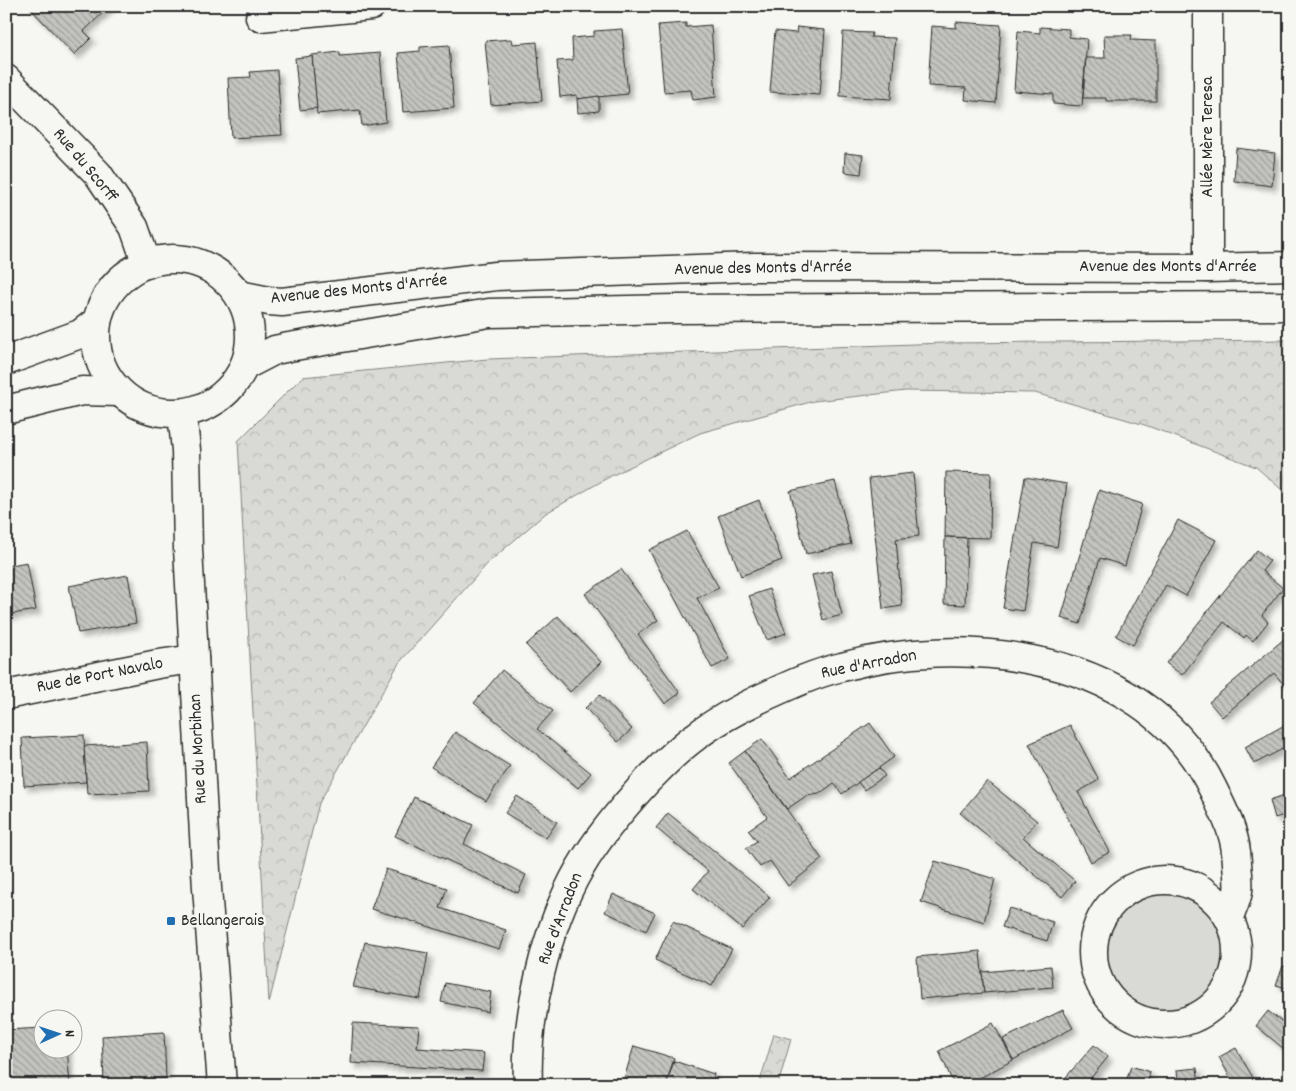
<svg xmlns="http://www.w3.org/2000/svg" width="1296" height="1091" font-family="Dekko,sans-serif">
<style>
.grass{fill:#d9d9d5;stroke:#828280}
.forest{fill:url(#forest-crowns);stroke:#828280}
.building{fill:url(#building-back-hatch);stroke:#2b2b2b;filter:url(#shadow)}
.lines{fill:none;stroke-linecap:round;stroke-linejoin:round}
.street-casing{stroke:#2b2b2b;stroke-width:31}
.secondary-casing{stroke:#2b2b2b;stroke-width:31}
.street{stroke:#f6f6f2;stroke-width:28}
.secondary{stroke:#f6f6f2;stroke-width:28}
.poi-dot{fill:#1f6fb2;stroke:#f6f6f2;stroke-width:2}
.labels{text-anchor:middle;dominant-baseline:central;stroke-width:5;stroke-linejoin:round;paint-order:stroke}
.street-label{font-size:18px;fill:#2b2b2b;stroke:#f6f6f2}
.poi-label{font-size:18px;fill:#2b2b2b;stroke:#f6f6f2;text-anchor:start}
</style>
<defs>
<pattern id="forest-crowns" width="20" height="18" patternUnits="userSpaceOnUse" patternTransform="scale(1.25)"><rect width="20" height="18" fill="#d9d9d5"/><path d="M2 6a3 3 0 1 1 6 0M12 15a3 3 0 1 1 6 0" fill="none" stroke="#babab7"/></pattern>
<pattern id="building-back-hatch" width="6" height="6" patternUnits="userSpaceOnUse" patternTransform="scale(1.25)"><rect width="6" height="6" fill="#c3c3c0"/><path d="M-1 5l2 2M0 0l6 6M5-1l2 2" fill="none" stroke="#9f9f9c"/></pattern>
<filter id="shadow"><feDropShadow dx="4.5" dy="4.5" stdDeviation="2.5" flood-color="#0004"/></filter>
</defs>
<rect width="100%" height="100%" fill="#f6f6f2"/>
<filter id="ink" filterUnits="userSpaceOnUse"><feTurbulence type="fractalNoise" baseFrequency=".02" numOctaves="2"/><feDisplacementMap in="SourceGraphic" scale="10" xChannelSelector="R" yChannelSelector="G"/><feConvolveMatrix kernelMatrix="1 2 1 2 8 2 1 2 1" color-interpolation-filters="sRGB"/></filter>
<g filter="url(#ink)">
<circle class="grass" cx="1165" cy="952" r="72"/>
<g class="forest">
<path d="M1290,340V497L1256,467L1145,425L1035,393L906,391L814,401L700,433L611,476L546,513L489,562L399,663L319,803L269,1003L238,441L302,377L488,359L944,343Z"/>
<path d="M774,1034L791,1039L778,1085H759Z"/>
</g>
<g class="building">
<path d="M28,6H110L84,31L91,38L74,55Z"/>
<path d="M956,22L1001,25L996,103L965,100L966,88L928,86L932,26L956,28Z"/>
<path d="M686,23V27L711,25L716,97L693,100L691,90L664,92L658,25Z"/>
<path d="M797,27L825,30L820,95L770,92L775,31L796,33Z"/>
<path d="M1040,27L1069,29V37L1087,39L1082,106L1053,104V94L1014,91L1018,31L1040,33Z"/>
<path d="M622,29L628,94L577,99V95L560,97L557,61L573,60L572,38L594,36V31Z"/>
<path d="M843,32L872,33L871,37L895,38L891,99L840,96Z"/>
<path d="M1104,35H1132L1131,40L1156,41V101H1106V98H1083L1086,58H1105Z"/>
<path d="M512,39L513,44L537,42L542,101L491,105L485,41Z"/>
<path d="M449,45L454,108L403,112L398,53L420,51V47Z"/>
<path d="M340,52V56L380,53L386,122L362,126L360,110L317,114L312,55Z"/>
<path d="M312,56L317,108L300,110L295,58Z"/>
<path d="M277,70L282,135L231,138L228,78L251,77L250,72Z"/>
<path d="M599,96V111L578,113L577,99Z"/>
<path d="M1236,148L1275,153L1272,186L1234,181Z"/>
<path d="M845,153L863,155L861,174L844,172Z"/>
<path d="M946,472L991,473L990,538L945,537Z"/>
<path d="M913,473L919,536L896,539L902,606L883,609L869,478Z"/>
<path d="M1025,477L1067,484L1057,547L1034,543L1023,611L1003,608Z"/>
<path d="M835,481L851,544L806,554L790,491Z"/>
<path d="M1099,490L1142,504L1125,566L1100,558L1080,624L1061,618Z"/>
<path d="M759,500L782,560L741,576L718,516Z"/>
<path d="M1178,520L1216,540L1186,596L1166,585L1133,645L1116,636Z"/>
<path d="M687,531L719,588L697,598L730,659L712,668L649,550Z"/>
<path d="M945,537L967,538L965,605L944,604Z"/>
<path d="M1257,550L1270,561L1262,571L1283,588L1262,615L1268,622L1253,641L1246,635L1244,638L1224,622L1182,675L1166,663Z"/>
<path d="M27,562L36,610L6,615V566Z"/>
<path d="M621,569L658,620L638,634L680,693L665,704L585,594Z"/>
<path d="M831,571L842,615L823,620L812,575Z"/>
<path d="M128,575L136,623L78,633L69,586Z"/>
<path d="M769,589L786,633L767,640L749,596Z"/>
<path d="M558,616L601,662L570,692L526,645Z"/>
<path d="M1290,634V692L1274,673L1222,717L1209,702Z"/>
<path d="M502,670L553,711L537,729L591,773L578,788L474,703Z"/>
<path d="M600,695L632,729L618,742L585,708Z"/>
<path d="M1290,722V745L1254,764L1245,747Z"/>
<path d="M870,723L894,757L842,794L834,783L819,794L806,796L787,809L745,751L762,739L790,778Z"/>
<path d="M1070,725L1099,780L1078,792L1110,852L1091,862L1029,744Z"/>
<path d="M455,732L510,766L486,801L431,767Z"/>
<path d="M84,735L86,782L24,786L22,738Z"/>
<path d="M147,742L149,791L87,794L84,746Z"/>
<path d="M745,751L822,859L788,886L770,861L760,867L746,848L757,841L748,830L767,817L729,763Z"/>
<path d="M879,768L885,776L864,790L858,782Z"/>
<path d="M987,781L1037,821L1023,837L1075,881L1062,897L960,813Z"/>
<path d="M1290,793V813L1275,818L1270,800Z"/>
<path d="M517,796L557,822L546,838L505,813Z"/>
<path d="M414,797L473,825L464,844L526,875L518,893L395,836Z"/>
<path d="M668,813L770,897L742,929L693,889L708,871L656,828Z"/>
<path d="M1290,854V875H1289L1286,855Z"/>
<path d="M935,861L995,879L984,922L921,902Z"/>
<path d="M386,869L447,888L440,908L506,930L499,949L402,918L371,909Z"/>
<path d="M613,894L655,913L646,931L605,912Z"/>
<path d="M1009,908L1053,922L1047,941L1002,927Z"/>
<path d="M673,921L732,949L712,986L655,960Z"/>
<path d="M365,942L428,953L420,999L353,987Z"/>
<path d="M980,951L984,993L920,999L917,957Z"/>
<path d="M1051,966L1053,987L984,993L982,972Z"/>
<path d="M1283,966L1290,968V989L1276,985Z"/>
<path d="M445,983L491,992L488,1012L441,1002Z"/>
<path d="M1063,1010L1073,1028L1013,1060L1003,1039Z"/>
<path d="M1268,1011L1290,1028V1054L1256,1026Z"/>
<path d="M353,1023L419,1026L417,1048L484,1053L482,1071L351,1063Z"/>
<path d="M993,1023L1013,1060L967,1085H954L939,1051Z"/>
<path d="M42,1028V1048H67L70,1085H8L6,1060V1030Z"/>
<path d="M164,1032L166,1078L104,1082L102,1036Z"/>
<path d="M1094,1045L1108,1057L1085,1085H1059Z"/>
<path d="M634,1046L674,1058L666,1085H622Z"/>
<path d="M1236,1048L1257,1085H1234L1219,1057Z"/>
<path d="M674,1061L714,1074L712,1085H666Z"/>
<path d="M1131,1066L1150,1072L1147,1085H1125Z"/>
<path d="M1197,1068L1199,1085H1178L1177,1070Z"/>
<path d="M713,1079L732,1085H712Z"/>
</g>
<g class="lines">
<defs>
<g id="street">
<path d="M260,17L371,6"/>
<path d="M6,79L98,174L134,227L147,264"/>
<path d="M1208,268V6"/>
<path d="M182,413L186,450L188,549L207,888L222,1085"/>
<path d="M6,695L158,664L194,659"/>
<circle cx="1165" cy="952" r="72"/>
<path d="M528,1085C525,1017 546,927 580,868C599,835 624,806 649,779C664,764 678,749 695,737C717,720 742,707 768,695C792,684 816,673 842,667C903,650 970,648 1032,660C1109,675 1178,716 1213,789C1222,808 1234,830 1236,852C1237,859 1237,867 1238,874C1238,880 1239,886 1238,891C1237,900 1232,909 1229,918"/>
</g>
<g id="secondary">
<circle cx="173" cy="336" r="77"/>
<path d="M239,295L269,301L282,302L496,276L754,267L1208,268L1290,266"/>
<path d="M6,361L80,334L97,321"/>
<path d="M244,366L275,350L289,347L489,313L674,309L1290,306"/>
<path d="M6,410L82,391L119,392"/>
</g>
</defs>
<use href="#street" class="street-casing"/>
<use href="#secondary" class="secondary-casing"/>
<use href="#street" class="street"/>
<use href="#secondary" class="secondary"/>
</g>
</g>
<rect class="poi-dot" x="166" y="916" width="10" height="10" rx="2.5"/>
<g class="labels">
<g class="street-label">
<text transform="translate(1208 137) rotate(-90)">Allée Mère Teresa</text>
<text transform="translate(85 166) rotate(50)">Rue du Scorff</text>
<text x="1168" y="267">Avenue des Monts d'Arrée</text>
<text transform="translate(763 269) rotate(-1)">Avenue des Monts d'Arrée</text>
<text transform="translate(359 290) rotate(-6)">Avenue des Monts d'Arrée</text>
<text transform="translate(869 665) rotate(-11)">Rue d'Arradon</text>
<text transform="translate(100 676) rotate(-11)">Rue de Port Navalo</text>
<text transform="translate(199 749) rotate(-93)">Rue du Morbihan</text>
<text transform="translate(561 919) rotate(-69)">Rue d'Arradon</text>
</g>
<g class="poi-label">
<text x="181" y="921">Bellangerais</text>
</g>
</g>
<rect width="1296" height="1091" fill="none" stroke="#f6f6f2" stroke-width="25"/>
<rect x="12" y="12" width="1271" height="1066" fill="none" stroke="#2b2b2b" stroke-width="2" filter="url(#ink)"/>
<g transform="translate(58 1034) rotate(87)"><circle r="24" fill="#f6f6f2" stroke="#a5a5a2"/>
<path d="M0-4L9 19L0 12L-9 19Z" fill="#1f6fb2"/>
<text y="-8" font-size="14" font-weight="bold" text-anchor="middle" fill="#2b2b2b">N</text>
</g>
</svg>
